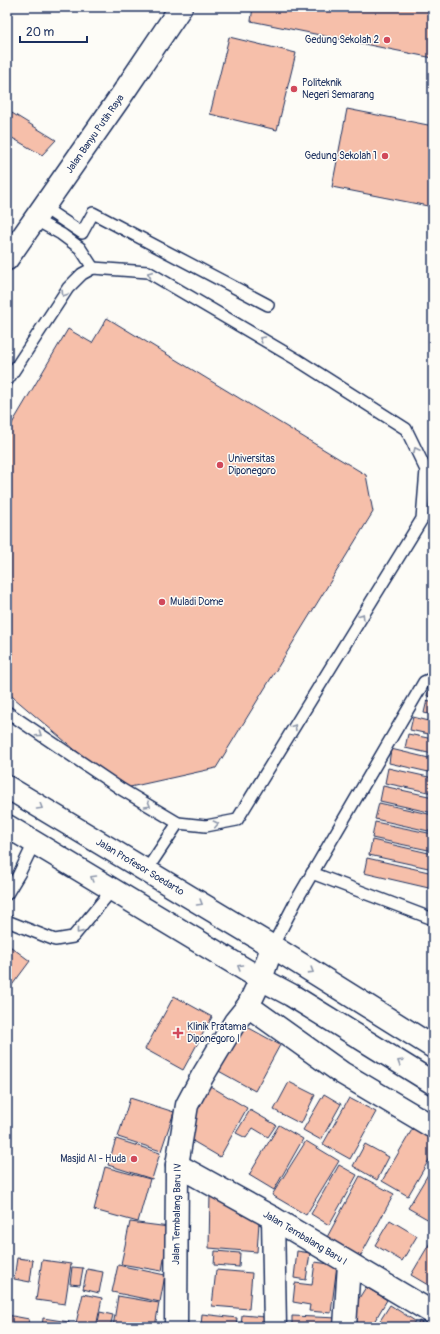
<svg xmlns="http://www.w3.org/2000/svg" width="440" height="1334" font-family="Pangolin,sans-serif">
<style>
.building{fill:#f6bfaa;stroke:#1b2f5e}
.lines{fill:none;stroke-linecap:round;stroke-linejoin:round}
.service-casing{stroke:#1b2f5e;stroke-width:14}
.minor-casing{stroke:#1b2f5e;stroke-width:25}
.tertiary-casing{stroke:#1b2f5e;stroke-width:25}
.secondary-casing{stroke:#1b2f5e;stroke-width:25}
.service{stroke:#fdfcf7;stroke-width:11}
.minor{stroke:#fdfcf7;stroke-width:22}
.tertiary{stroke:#fdfcf7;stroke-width:22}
.secondary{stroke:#fdfcf7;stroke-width:22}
.oneway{stroke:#8c96aa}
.poi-dot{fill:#d1495b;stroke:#fdfcf7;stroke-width:1.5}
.labels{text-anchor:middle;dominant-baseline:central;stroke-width:3;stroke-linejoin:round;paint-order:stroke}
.poi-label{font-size:10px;fill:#1b2f5e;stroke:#fdfcf7;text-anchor:start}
.street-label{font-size:10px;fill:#1b2f5e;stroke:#fdfcf7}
</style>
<rect width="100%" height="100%" fill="#fdfcf7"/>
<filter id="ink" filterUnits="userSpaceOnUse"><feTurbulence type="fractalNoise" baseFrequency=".025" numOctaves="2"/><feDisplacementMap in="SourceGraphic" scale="8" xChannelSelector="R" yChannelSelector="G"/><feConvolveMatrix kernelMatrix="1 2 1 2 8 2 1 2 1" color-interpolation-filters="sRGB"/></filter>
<g filter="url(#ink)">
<g class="building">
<path d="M253,7H433V58L251,21Z"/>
<path d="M229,37L296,53L277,130L210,114Z"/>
<path d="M347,109L433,126V207L332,187Z"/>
<path d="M7,110L56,140L42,155L7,135Z"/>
<path d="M107,318L366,475L373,512L216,768L121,789L7,692V432L68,329L92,343Z"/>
<path d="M431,681L433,682V697L427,696Z"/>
<path d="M427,700L433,702V715L424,713Z"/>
<path d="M413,717L433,722V735L410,730Z"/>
<path d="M408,734L433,739V754L405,748Z"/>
<path d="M391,749L433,759V773L389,763Z"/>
<path d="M388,768L433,778V793L385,783Z"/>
<path d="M383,786L433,797V813L380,801Z"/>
<path d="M379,803L433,815V832L375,819Z"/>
<path d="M375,822L433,834V851L372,838Z"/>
<path d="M372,840L433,854V869L369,855Z"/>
<path d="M367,858L433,873V889L364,873Z"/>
<path d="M7,944L30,961L7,992Z"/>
<path d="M174,996L212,1017L183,1070L145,1049Z"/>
<path d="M240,1023L280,1045L255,1091L215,1069Z"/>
<path d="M289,1082L315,1095L301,1124L274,1110Z"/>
<path d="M205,1083L247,1108L220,1157L191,1140L194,1107Z"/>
<path d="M324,1094L341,1104L321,1140L303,1130Z"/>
<path d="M130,1098L174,1112L161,1151L118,1137Z"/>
<path d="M349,1098L376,1112L350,1159L323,1144Z"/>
<path d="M250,1110L276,1125L268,1137L253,1128L246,1138L236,1133Z"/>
<path d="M279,1125L303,1139L274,1190L249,1175Z"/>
<path d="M413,1128L433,1139V1153L408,1196L382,1181Z"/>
<path d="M116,1139L160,1153L152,1179L108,1165Z"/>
<path d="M306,1141L339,1161L306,1215L272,1195Z"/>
<path d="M365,1144L389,1157L377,1180L353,1166Z"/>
<path d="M339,1165L357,1175L329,1225L311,1214Z"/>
<path d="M433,1166V1213L429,1220L408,1208Z"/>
<path d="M105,1167L150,1179L138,1222L94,1210Z"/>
<path d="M360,1176L394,1194L360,1257L326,1239Z"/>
<path d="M210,1193L259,1222L257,1252L209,1248Z"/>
<path d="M390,1220L417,1236L402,1261L375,1245Z"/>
<path d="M130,1222L169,1227L162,1271L121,1264Z"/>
<path d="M431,1241L433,1242V1288L411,1275Z"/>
<path d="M215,1251L240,1253L239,1267L214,1265Z"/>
<path d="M297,1251L310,1253L306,1280L294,1278Z"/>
<path d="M17,1258L33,1260L30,1282L14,1279Z"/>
<path d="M42,1260L71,1264L65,1304L36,1300Z"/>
<path d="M315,1262L337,1265L331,1313L309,1311L310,1305L293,1302L295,1283L312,1285Z"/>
<path d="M118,1265L165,1275L160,1302L112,1292Z"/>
<path d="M72,1267L83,1268L80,1285L70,1284Z"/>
<path d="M87,1269L103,1272L99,1293L83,1289Z"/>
<path d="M216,1270L252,1273L249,1309L212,1306Z"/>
<path d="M366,1287L387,1300L371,1327H360L346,1319Z"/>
<path d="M83,1294L102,1298L96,1327H75Z"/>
<path d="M118,1296L159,1303L155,1327H113Z"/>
<path d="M390,1305L415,1321L411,1327H376Z"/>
<path d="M100,1312L113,1315L110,1327H97Z"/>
<path d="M202,1314L237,1318L236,1327H201Z"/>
<path d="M7,1315L29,1319L28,1327H7Z"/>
<path d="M242,1315L265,1317L264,1327H241Z"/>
<path d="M292,1316L338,1318V1327H292Z"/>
<path d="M43,1318L69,1322L68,1327H42Z"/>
<path d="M419,1321L429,1327H416Z"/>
</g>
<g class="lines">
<defs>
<g id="service">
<path d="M43,207L82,233L93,213L268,305"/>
<path d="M34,219L61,234L80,248L93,268"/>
<path d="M7,381L68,288L82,274L93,268L148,272L296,359L406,429L426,470L422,519L237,820L206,826L178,823L121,789L7,712"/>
<path d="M146,871L178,823"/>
<path d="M312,873L433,919"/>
<path d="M7,894L19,874L34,843"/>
<path d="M7,921L55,940L73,937L112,890"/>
<path d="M272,947L296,901L424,682L433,678"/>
</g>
<g id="minor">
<path d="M248,1006L342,1073L433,1127"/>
<path d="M177,1165L273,1218L433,1313"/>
<path d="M273,1218L275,1327"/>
<path d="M176,1327L177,1165L187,1105L202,1077L235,1022L248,1006L261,979L272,947"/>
<path d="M345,1327L349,1264"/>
</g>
<path id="tertiary" d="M7,259L121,96L181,7"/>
<g id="secondary">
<path d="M7,787L278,950L433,1047"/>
<path d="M7,826L261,979L291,995L433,1083"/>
</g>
</defs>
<use href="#service" class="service-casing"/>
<use href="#minor" class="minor-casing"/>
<use href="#tertiary" class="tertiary-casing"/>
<use href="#secondary" class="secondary-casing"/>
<use href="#service" class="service"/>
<use href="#minor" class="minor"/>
<use href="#tertiary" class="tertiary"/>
<use href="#secondary" class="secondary"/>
</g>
<defs><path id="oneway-chevron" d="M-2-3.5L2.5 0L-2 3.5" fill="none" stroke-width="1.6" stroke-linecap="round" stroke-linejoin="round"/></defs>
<g class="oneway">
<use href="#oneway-chevron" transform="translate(150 274) rotate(-158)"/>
<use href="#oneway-chevron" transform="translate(64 294) rotate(123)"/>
<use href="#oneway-chevron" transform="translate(262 339) rotate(-149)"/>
<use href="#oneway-chevron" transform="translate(416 450) rotate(-116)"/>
<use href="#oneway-chevron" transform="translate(362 616) rotate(-58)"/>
<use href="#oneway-chevron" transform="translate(294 727) rotate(-58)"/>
<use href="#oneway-chevron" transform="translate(39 734) rotate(34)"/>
<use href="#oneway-chevron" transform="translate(148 805) rotate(30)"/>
<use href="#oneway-chevron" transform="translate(40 807) rotate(31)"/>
<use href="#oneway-chevron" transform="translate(216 824) rotate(-12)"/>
<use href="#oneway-chevron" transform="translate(93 878) rotate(-149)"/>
<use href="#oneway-chevron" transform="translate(200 903) rotate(31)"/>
<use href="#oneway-chevron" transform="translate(79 931) rotate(129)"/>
<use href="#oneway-chevron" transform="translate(240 967) rotate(-149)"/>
<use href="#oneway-chevron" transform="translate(311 971) rotate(32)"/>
<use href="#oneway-chevron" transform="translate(400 1062) rotate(-148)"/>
</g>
</g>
<g class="poi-dot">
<circle cx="387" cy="40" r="4"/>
<circle cx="294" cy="89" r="4"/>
<circle cx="385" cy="156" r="4"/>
<circle cx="220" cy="465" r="4"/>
<circle cx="162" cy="602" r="4"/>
<path d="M176 1027h4v4h4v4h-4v4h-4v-4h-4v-4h4z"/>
<circle cx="134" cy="1159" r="4"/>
</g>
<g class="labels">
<g class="poi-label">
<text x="379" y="40" text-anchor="end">Gedung Sekolah 2</text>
<text x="302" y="83">Politeknik<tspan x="302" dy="12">Negeri Semarang</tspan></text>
<text x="377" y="156" text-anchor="end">Gedung Sekolah 1</text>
<text x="228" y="459">Universitas<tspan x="228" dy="12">Diponegoro</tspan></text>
<text x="170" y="602">Muladi Dome</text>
<text x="187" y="1027">Klinik Pratama<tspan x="187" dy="12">Diponegoro I</tspan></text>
<text x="126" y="1159" text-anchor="end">Masjid Al - Huda</text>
</g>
<g class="street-label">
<text transform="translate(95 134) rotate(-55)">Jalan Banyu Putih Raya</text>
<text transform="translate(140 867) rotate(31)">Jalan Profesor Soedarto</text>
<text transform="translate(177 1214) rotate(-89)">Jalan Tembalang Baru IV</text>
<text transform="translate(305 1238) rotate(31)">Jalan Tembalang Baru I</text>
</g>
</g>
<rect width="440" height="1334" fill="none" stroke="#fdfcf7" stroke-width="24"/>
<rect x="12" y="12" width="416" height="1310" fill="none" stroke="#1b2f5e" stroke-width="1.5" filter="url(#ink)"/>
<path d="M20 36v6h67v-6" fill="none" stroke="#1b2f5e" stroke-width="2"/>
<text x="26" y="36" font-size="12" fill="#1b2f5e" stroke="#fdfcf7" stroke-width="3" paint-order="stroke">20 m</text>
</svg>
